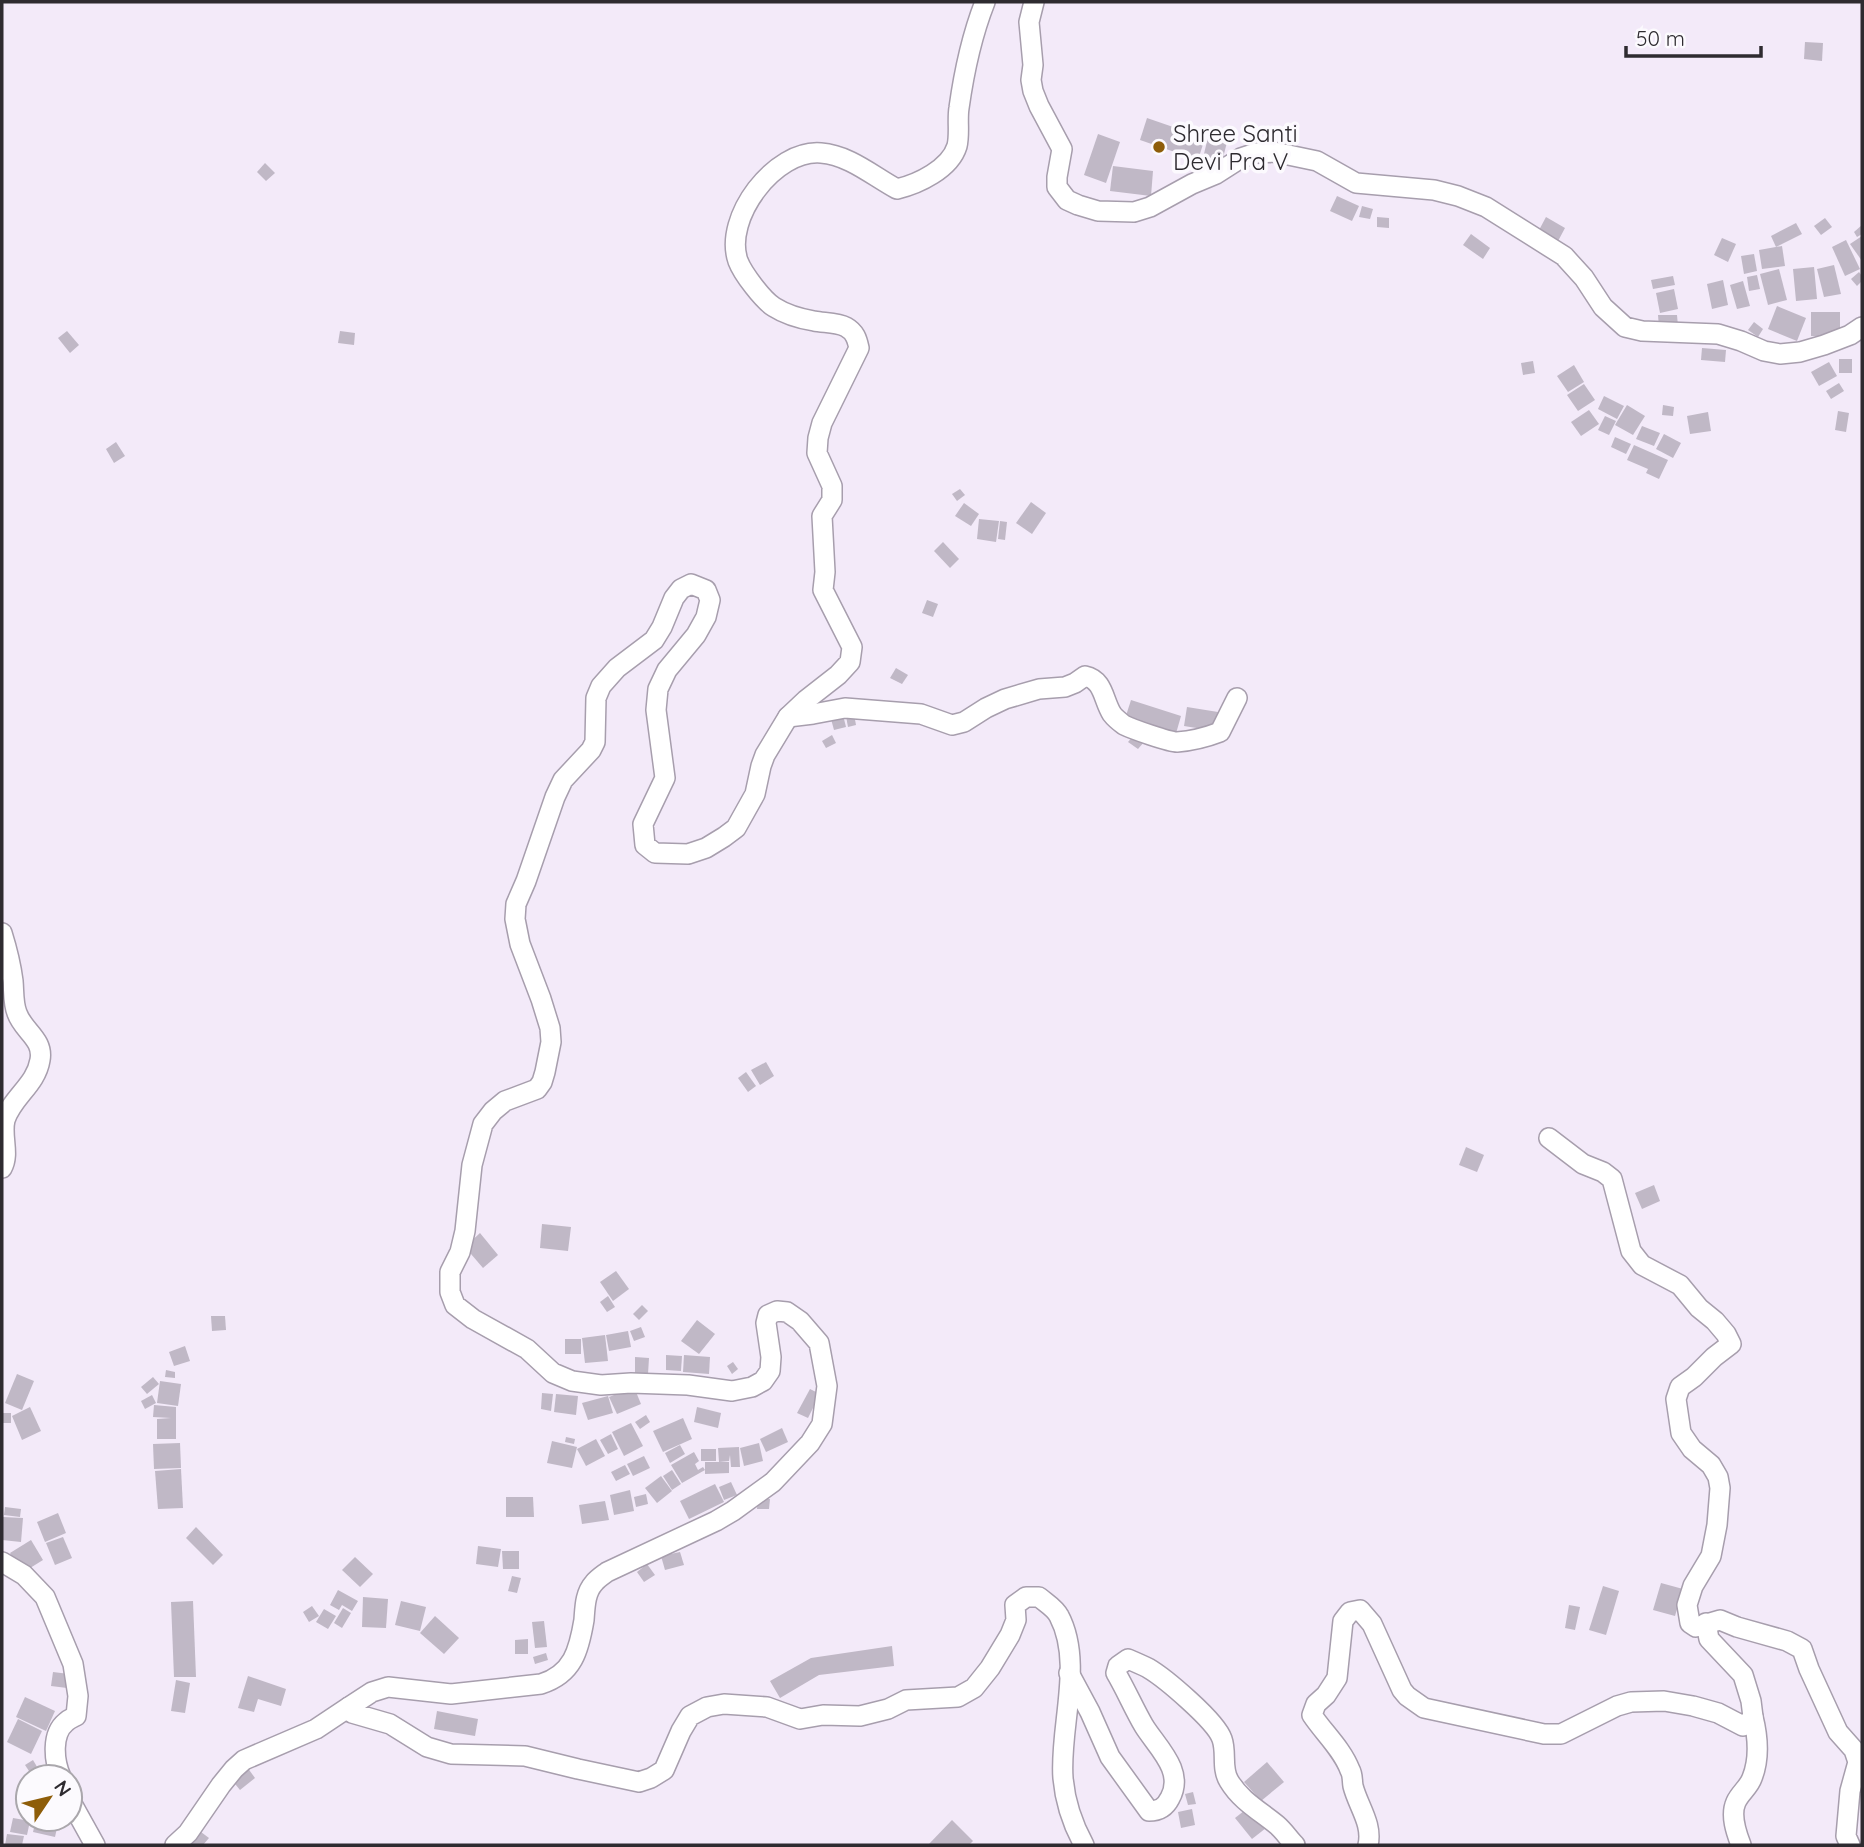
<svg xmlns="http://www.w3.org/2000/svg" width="1864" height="1847" font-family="Quicksand,sans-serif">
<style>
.building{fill:#c0b8c6}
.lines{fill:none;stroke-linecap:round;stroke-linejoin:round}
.minor-casing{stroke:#a79ead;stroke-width:22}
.minor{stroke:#fff;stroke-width:19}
.poi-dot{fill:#8e5d09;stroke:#fcfafe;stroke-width:2.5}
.labels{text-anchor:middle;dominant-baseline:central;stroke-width:7;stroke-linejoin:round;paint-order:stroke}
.poi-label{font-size:24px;fill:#2e2b30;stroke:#fcfafe;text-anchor:start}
</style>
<rect width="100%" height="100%" fill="#f3eaf9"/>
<g class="building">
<path d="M1805,42L1823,43L1822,61L1804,59Z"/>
<path d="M1147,118L1205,138L1198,160L1140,140Z"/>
<path d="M1098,134L1120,142L1106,183L1084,175Z"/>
<path d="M1208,137L1227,142L1222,162L1203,158Z"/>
<path d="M265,163L275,173L266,181L257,172Z"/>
<path d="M1113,166L1153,171L1151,196L1110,191Z"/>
<path d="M1337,196L1359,206L1352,221L1330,211Z"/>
<path d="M1362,206L1373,209L1370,219L1359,217Z"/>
<path d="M1377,217L1389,218V228L1377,227Z"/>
<path d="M1546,217L1565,228L1557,243L1538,232Z"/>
<path d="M1825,218L1832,227L1821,235L1814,226Z"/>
<path d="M1796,223L1802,234L1776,247L1771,236Z"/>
<path d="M1862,225V234L1857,237L1854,232Z"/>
<path d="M1471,234L1490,248L1483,259L1463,245Z"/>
<path d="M1862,236V261L1850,244Z"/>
<path d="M1722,238L1736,244L1728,262L1714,255Z"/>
<path d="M1846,240L1860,269L1845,276L1832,247Z"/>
<path d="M1782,246L1785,266L1762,269L1759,250Z"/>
<path d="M1754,254L1757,271L1744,274L1741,256Z"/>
<path d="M1834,265L1841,294L1824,297L1817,269Z"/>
<path d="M1814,267L1817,299L1796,301L1793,269Z"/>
<path d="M1779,269L1787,300L1768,305L1760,274Z"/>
<path d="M1859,272L1862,276V281L1857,286L1851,279Z"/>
<path d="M1757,275L1760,289L1749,291L1747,277Z"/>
<path d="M1673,276L1675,285L1653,289L1651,280Z"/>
<path d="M1723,280L1728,305L1712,309L1707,284Z"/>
<path d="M1743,281L1750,306L1737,309L1730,285Z"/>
<path d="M1674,289L1678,309L1660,313L1656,293Z"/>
<path d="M1777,306L1806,318L1797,341L1768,329Z"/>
<path d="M1811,312H1840V337L1811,336Z"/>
<path d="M1658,315H1677L1678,326L1659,327Z"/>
<path d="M1754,322L1763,329L1758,337L1748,330Z"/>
<path d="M67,331L79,345L70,353L58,338Z"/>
<path d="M340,331L355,333L354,345L338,343Z"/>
<path d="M1702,348L1726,350L1725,362L1701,360Z"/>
<rect x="1839" y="359" width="13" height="14"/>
<path d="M1533,361L1535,373L1523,375L1521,363Z"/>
<path d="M1829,362L1837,376L1819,386L1811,372Z"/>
<path d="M1574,365L1584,382L1568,392L1557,376Z"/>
<path d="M1839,383L1844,391L1831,399L1826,391Z"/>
<path d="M1584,384L1595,400L1578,411L1567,395Z"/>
<path d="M1604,396L1624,406L1617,419L1598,409Z"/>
<path d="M1627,405L1645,416L1633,435L1615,425Z"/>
<path d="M1663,405L1674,407L1673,416L1662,415Z"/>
<path d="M1589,410L1599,424L1581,436L1571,422Z"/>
<path d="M1838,411L1849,413L1846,432L1835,430Z"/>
<path d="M1708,412L1711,431L1690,434L1687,416Z"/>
<path d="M1605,416L1616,421L1609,435L1598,430Z"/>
<path d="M1642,426L1660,433L1654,446L1636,439Z"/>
<path d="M1664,434L1681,443L1673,458L1656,449Z"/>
<path d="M1615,437L1631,444L1626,454L1611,447Z"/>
<path d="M116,442L125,456L114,463L106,449Z"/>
<path d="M1634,445L1668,460L1659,479L1646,473L1648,469L1627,460Z"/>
<path d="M960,489L965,495L957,501L952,494Z"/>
<path d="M1031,502L1046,513L1032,534L1016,523Z"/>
<path d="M964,503L979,514L971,526L955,516Z"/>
<path d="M979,519L999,521L996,542L977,539Z"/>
<path d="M1000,521L1007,522L1005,540L998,539Z"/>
<path d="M943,542L959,559L950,568L934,551Z"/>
<path d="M927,600L938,604L933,617L922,613Z"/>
<path d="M896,668L908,675L902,684L890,678Z"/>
<path d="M1131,700L1181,716L1175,737L1124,722Z"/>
<path d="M1187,707L1218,712L1215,731L1184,726Z"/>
<path d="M854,714L856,725L848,727L846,716Z"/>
<path d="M843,715L846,727L834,730L831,719Z"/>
<path d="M1135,734L1144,742L1138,749L1128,742Z"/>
<path d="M832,735L836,743L826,748L822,741Z"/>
<path d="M766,1062L774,1076L760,1085L751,1070Z"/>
<path d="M746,1072L756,1086L748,1092L738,1078Z"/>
<path d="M1466,1147L1484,1155L1477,1172L1459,1165Z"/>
<path d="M1654,1185L1660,1201L1642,1209L1635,1193Z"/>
<path d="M542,1224L571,1227L568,1251L540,1248Z"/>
<path d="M480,1233L498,1255L483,1268L465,1247Z"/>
<path d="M616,1271L629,1289L613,1301L600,1282Z"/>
<path d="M608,1296L615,1307L607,1312L600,1302Z"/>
<path d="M642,1305L648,1311L639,1320L633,1314Z"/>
<path d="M211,1316H225L226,1330L212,1331Z"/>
<path d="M697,1320L715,1334L699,1354L681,1341Z"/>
<path d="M641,1327L645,1337L634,1341L630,1331Z"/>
<path d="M628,1331L631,1347L609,1351L606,1335Z"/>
<path d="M605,1335L608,1361L585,1363L582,1338Z"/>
<rect x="565" y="1339" width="16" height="15"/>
<path d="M185,1346L190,1361L174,1366L169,1352Z"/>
<path d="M666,1355L682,1356L681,1371L666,1370Z"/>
<path d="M684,1355L710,1357L709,1374L683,1372Z"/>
<path d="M635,1357L649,1358L648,1374H635Z"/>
<path d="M733,1362L738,1369L732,1374L727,1366Z"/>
<path d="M166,1370L175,1372V1378L165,1377Z"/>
<path d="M17,1374L34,1381L22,1410L5,1403Z"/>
<path d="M153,1377L159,1384L147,1394L141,1387Z"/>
<path d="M160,1381L181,1384L178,1406L157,1403Z"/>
<path d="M634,1387L641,1404L617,1414L609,1397Z"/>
<path d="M810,1389L820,1394L808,1418L797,1413Z"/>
<path d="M542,1393L553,1394L551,1411L541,1409Z"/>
<path d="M556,1394L578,1396L576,1415L554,1412Z"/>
<path d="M152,1395L156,1403L145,1409L141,1401Z"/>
<path d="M608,1396L613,1413L588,1420L582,1403Z"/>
<path d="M154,1405L176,1407V1439H157V1419L171,1418L153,1417Z"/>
<path d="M30,1407L41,1431L22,1440L12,1416Z"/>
<path d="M697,1407L721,1413L718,1428L694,1422Z"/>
<rect x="2" y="1413" width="9" height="10"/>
<path d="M646,1415L650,1422L640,1429L635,1422Z"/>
<path d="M683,1418L692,1439L663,1452L653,1431Z"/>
<path d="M631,1423L643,1446L624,1456L612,1432Z"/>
<path d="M782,1428L788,1442L766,1452L760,1439Z"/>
<path d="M611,1434L618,1449L608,1454L600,1440Z"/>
<path d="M566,1437L575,1439L574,1444L565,1442Z"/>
<path d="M596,1439L605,1456L586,1466L577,1449Z"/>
<path d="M552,1441L577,1447L572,1468L547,1463Z"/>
<path d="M180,1443L181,1468L154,1469L153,1444Z"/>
<path d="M759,1443L763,1461L744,1466L740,1448Z"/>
<path d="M680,1445L685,1454L670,1463L665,1453Z"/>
<path d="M739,1447L740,1467H731L730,1455L729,1461L719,1462L718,1448Z"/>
<rect x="701" y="1449" width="15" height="12"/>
<path d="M694,1452L699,1461L695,1464L698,1470L703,1467L705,1470L682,1483L671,1465Z"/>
<path d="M644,1456L650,1468L633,1476L627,1464Z"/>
<path d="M705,1462H729V1473L705,1474Z"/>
<path d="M625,1465L630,1474L616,1481L611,1472Z"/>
<path d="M181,1469L183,1508L158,1509L155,1471Z"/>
<path d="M672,1470L681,1484L672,1490L663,1476Z"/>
<path d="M661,1476L672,1491L657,1503L645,1488Z"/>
<path d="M731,1482L737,1495L724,1500L719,1487Z"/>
<path d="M715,1484L724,1502L689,1519L680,1501Z"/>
<path d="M630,1490L634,1511L614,1515L610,1495Z"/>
<path d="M646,1494L648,1504L636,1507L634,1497Z"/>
<path d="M506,1497H533L534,1517H506Z"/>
<path d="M758,1498L770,1499L769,1509H757Z"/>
<path d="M605,1501L609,1520L582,1524L579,1505Z"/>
<path d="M5,1507L21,1509L20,1517L4,1515Z"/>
<path d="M58,1513L66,1533L45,1542L37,1522Z"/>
<path d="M3,1517L23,1518L21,1542L2,1540Z"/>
<path d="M196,1527L223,1555L213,1565L186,1538Z"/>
<path d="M63,1537L72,1558L55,1565L46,1543Z"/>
<path d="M31,1540L43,1560L22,1573L10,1553Z"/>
<path d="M478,1546L501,1549L498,1567L476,1564Z"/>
<path d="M502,1551H519V1569H503Z"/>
<path d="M680,1552L684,1565L665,1570L661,1556Z"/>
<path d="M355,1557L373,1574L360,1587L342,1570Z"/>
<path d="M647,1564L655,1575L644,1582L637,1572Z"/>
<path d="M512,1576L521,1578L517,1593L508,1591Z"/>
<path d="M1661,1583L1683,1589L1675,1616L1653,1610Z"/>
<path d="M1603,1586L1619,1591L1606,1635L1589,1630Z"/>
<path d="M338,1590L358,1601L352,1611L342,1605L339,1610L330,1605Z"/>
<path d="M363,1597L388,1599L386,1628L362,1627Z"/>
<path d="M193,1601L196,1677H174L171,1602Z"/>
<path d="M401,1601L426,1607L420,1631L395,1625Z"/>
<path d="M1569,1605L1580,1607L1575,1630L1565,1628Z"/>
<path d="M312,1606L319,1616L309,1622L303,1612Z"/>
<path d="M343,1608L351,1613L342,1628L334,1623Z"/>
<path d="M324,1609L336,1616L328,1629L316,1622Z"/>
<path d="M435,1616L459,1638L444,1654L420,1633Z"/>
<path d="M544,1621L547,1647L535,1648L532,1622Z"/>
<path d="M528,1639V1654H515V1640Z"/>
<path d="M892,1646L894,1666L819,1675L780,1698L770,1681L811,1658Z"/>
<path d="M546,1653L548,1660L535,1664L533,1657Z"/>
<path d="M53,1672L69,1674L67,1688L51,1686Z"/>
<path d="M248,1676L286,1689L281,1706L258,1699L254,1712L238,1708Z"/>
<path d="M176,1680L190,1683L185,1713L171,1711Z"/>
<path d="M25,1697L55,1711L46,1731L16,1717Z"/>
<path d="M437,1711L478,1719L475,1736L434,1729Z"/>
<path d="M18,1719L42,1731L31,1754L7,1742Z"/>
<path d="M33,1760L43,1777H33L25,1765Z"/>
<path d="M1267,1762L1284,1782L1261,1801L1244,1782Z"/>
<path d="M247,1767L255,1778L240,1790L231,1779Z"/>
<path d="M28,1787V1804L20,1792Z"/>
<path d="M1193,1792L1196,1804L1188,1805L1185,1794Z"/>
<path d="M1249,1807L1266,1828L1252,1839L1235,1818Z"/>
<path d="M1192,1809L1195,1825L1181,1828L1178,1812Z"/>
<path d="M13,1818L30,1821L27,1835L10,1832Z"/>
<path d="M36,1819L45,1821L46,1819H59L55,1837L33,1832Z"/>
<path d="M952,1820L973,1841L969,1845H928Z"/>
<path d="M197,1829L209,1838L203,1845H188Z"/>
<path d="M7,1834L24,1836L22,1845H5Z"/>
</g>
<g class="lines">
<defs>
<g id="minor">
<path d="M985,2C972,35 964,72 959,108C957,120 960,134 957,146C950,169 918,184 897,189C873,176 849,155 821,153C775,149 723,218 738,261C743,274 763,300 774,307C785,314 802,319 814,321C824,323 837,322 846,327C855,332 857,339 859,348L822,423L818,438L817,453L832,486V500L822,516L825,572L823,590L852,647L850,662L838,675L806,700L788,717L765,755L761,766L755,794L736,828L724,837L706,848L688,854L655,853L645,845L643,824L665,778L656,710L658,689L667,670L696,635L706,617L710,600L706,590L691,584L681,589L674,598L662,627L654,640L617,668L601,686L596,698L595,742L591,750L563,780L555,797L526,881L516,904L515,919L520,944L541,999L550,1028L551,1042L545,1072L542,1082L537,1089L505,1101L493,1111L483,1124L472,1165L465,1231L460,1252L450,1272V1292L455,1305L473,1319L527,1349L553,1373L572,1381L601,1385L631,1383L688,1385L732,1391L752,1387L763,1381L770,1371L771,1357L766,1323L768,1315L777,1311L787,1312L800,1321L819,1343L827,1386L822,1424L810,1443L773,1482L733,1511L716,1521L607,1572C603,1575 597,1579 594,1583C585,1593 585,1607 584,1620C579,1650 573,1674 541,1684L451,1694L388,1687L372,1692L349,1707L352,1713L390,1724L427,1747L451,1754L525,1756L578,1769L639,1782L651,1778L664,1770L681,1731L690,1716L707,1707L724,1704L767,1707L800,1719L823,1715L860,1716L888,1709L906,1700L958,1697L974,1688L990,1668L1010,1635L1016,1620L1015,1605L1026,1597H1039C1046,1603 1055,1608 1059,1616C1084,1663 1059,1728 1063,1778C1065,1801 1073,1825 1084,1845"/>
<path d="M1034,2L1029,22L1033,65L1031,80L1033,91L1039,106L1062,149L1057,177V187L1067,200L1078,205L1098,211L1134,212L1150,207L1192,184L1216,174L1241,158L1256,153L1274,152L1317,161L1356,183L1434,190L1458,196L1486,207L1564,256L1584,278L1603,307L1625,327L1642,331L1718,334L1741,341L1764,351L1780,354L1800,352L1824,345L1850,335L1862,327"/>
<path d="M788,717L813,714L845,708L921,714L952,725L964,722L986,708L1005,699L1039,689L1065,687L1075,683L1085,676C1104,680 1103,700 1112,714C1115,718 1120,722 1124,725C1132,729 1169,742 1177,742C1191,741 1207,737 1220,732L1237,698"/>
<path d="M2,933C7,949 11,965 13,981C14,992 13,1003 17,1013C23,1031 44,1039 40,1060C36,1085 12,1097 5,1120C1,1136 10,1154 2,1168"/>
<path d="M1549,1138L1583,1164L1603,1172L1612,1179L1631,1251L1642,1265L1680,1285L1699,1308L1715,1321L1726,1334L1731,1344L1714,1357L1694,1377L1680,1387L1676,1399L1681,1433L1692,1449L1711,1465L1718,1477L1720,1488L1717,1525L1711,1556L1693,1586L1687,1605L1690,1623L1696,1627L1720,1620L1737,1627L1787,1641L1802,1649L1809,1669L1838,1732L1854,1750L1858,1762L1850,1791L1846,1836L1850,1845"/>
<path d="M2,1562L24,1575L45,1597L73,1664L78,1696L76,1716C72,1718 69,1719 66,1722C51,1734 54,1761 61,1777"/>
<path d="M1069,1673L1090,1712L1110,1757L1149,1811C1159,1811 1165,1808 1170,1798C1185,1771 1157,1747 1144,1726C1134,1709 1126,1690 1116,1673L1118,1666L1128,1659C1135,1662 1142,1665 1148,1668C1165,1678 1216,1721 1222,1739C1227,1753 1221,1768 1229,1781C1241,1801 1260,1811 1277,1825C1284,1831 1289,1839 1295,1845"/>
<path d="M70,1800L95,1845"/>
<path d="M175,1845L188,1833L221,1785L234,1769L244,1760L316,1729L349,1707"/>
<path d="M1368,1845C1373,1824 1358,1806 1353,1786C1352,1781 1353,1775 1350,1770C1342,1749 1324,1733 1312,1715L1316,1704L1326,1695L1337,1678L1343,1621L1350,1612L1360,1610L1372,1624L1402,1690L1407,1696L1424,1708L1544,1734H1561L1617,1706L1631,1702L1664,1701L1693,1706L1718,1713L1743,1726L1747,1724L1753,1717L1751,1701L1743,1675L1709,1639L1706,1623"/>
<path d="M1741,1845C1736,1832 1730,1815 1736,1802C1740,1793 1749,1787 1752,1778C1760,1758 1758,1737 1753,1717"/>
</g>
</defs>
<use href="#minor" class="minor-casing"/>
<use href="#minor" class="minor"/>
</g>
<circle class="poi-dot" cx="1159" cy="147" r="7"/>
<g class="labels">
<g class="poi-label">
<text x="1173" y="133">Shree Santi<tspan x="1173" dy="28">Devi Pra V</tspan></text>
</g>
</g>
<rect width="1864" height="1847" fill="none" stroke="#2e2b30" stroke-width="7"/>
<g transform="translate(49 1798) rotate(55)"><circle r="33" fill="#fcfafe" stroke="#aaa7ac" stroke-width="2"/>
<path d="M0-5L12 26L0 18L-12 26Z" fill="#8e5d09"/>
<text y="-10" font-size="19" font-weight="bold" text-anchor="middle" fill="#2e2b30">N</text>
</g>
<path d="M1626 46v10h135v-10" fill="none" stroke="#2e2b30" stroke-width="3.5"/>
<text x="1636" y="46" font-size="21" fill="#2e2b30" stroke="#fcfafe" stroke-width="5" paint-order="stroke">50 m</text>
</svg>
